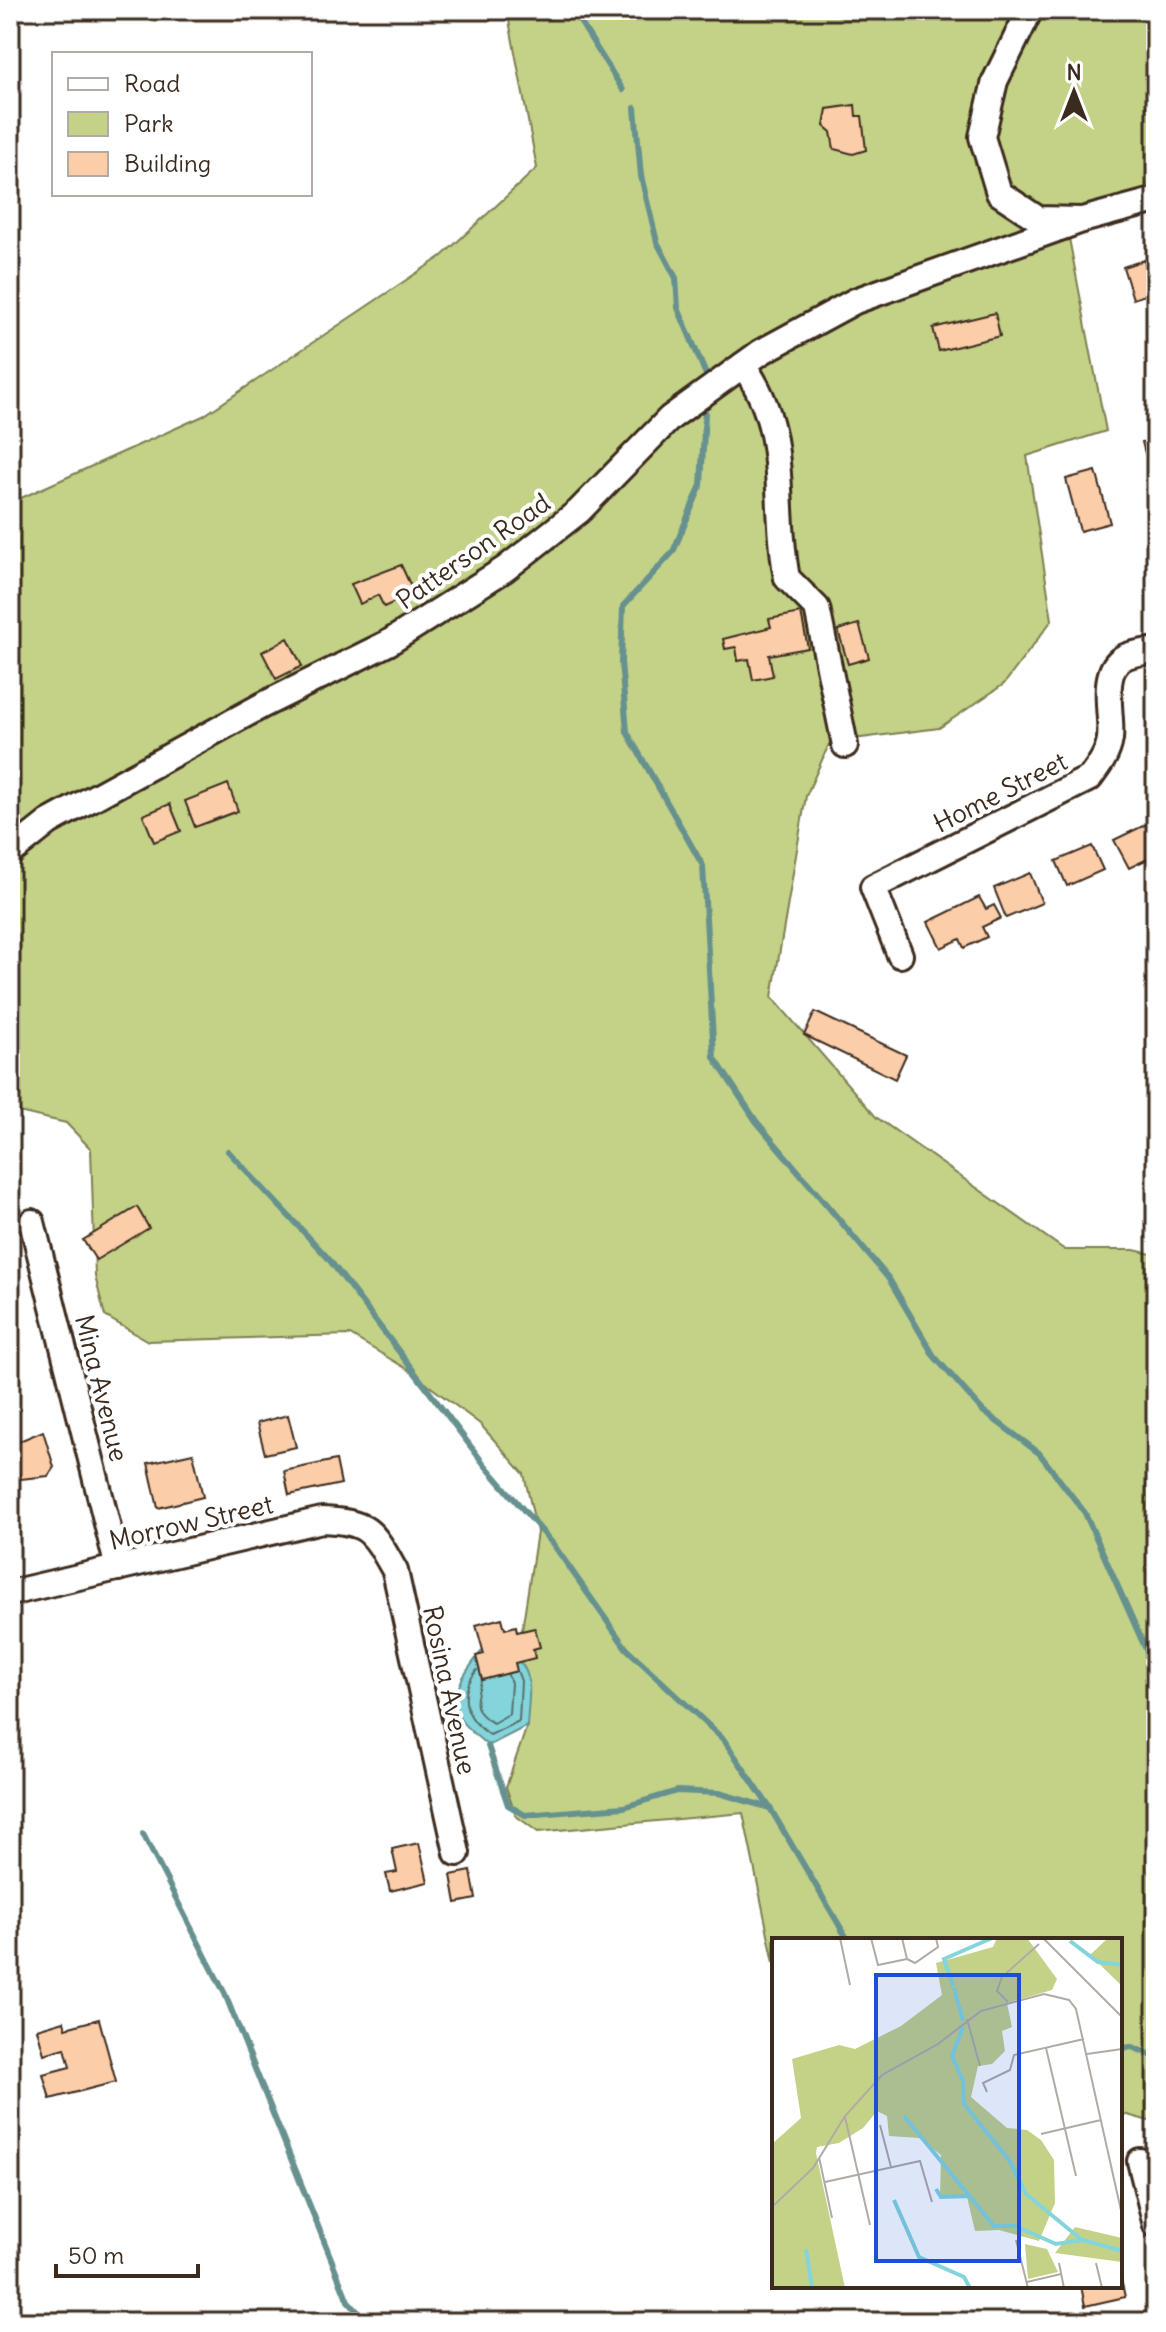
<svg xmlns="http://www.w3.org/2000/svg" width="1166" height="2332" font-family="Delius,sans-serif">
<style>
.green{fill:#c3d287;stroke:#7f7e52;stroke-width:2}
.water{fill:#83d5db;stroke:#66918f;stroke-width:2}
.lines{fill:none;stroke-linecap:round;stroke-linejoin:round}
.shore{stroke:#586e6a;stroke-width:2}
.stream{stroke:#66918f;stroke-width:6}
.building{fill:#fbcda9;stroke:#3b2a1e;stroke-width:2}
.minor-casing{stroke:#3b2a1e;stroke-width:30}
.minor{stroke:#fff;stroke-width:24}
.labels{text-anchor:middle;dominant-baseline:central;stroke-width:8;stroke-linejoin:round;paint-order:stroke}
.street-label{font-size:26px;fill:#3b2a1e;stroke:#fff}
.inset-river{fill:none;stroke:#83d5db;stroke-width:4}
.inset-road{fill:none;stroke:#b1aaa5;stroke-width:2}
.view{fill:#1d4ed8;fill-opacity:0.15;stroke:#1d4ed8;stroke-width:4}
.inset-edge{fill:none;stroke:#3b2a1e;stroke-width:4}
</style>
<rect width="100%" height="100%" fill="#fff"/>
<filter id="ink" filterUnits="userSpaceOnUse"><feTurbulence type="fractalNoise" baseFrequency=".0125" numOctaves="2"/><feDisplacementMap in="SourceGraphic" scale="16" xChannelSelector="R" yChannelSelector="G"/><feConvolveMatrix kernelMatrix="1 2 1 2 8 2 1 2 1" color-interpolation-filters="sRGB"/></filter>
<g filter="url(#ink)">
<path class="green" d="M507,10H1156V200L1068,233L1106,431L1027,456L1052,620L1004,684L939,728L830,742L806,796L772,997L876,1117L1065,1250H1134L1156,1255V2123L1120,2113V1940H774V1963L743,1813L538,1832L516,1816L506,1787L527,1726L518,1656L537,1532L524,1474L480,1424L407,1369L350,1335L148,1341L105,1316L95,1276L91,1149L66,1123L10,1110V503L203,416L442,256L537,168Z"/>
<path class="water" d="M490,1641C537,1666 530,1678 527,1726L488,1746C480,1738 466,1729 460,1719C444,1692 475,1660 490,1641Z"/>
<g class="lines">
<g class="shore">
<path d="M477,1670C457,1695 465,1718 490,1735L519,1721L521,1681L518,1673"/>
<path d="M481,1682C474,1702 473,1712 493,1723L509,1714L511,1683L508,1675"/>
</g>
<g class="stream">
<path d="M577,10L579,20L623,90"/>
<path d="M635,108L641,176L657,242L676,278L678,308L707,377"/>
<path d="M705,412L701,485L673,552L623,606L621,662L627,732L703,866L714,1057L756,1121L889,1279L934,1356L983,1411L1039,1453L1085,1513L1156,1672"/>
<path d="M228,1151L328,1258L484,1464L553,1544L626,1648L724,1740L770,1808L848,1940"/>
<path d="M488,1746L508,1805L525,1815L624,1807L677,1791L719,1793L770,1808"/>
<path d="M143,1834L225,1994L348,2301L367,2322"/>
<path d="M1120,2048L1132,2047L1156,2057"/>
</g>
</g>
<g class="building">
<path d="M855,105L856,116H862L866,150L853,154L834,149L831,132L824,126L827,109Z"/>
<path d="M1144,260L1154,292L1133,299L1123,267Z"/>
<path d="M995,313L1000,336L939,351L933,328Z"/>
<path d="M1156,438V470L1150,472L1142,442Z"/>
<path d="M1096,471L1110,523L1080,531L1066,479Z"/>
<path d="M401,565L414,593L384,607L378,595L360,604L351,584Z"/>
<path d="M801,613L808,648L769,655L773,676L753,680L749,659L738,661L736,647L725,649L723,639L771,627L769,619Z"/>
<path d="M859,624L869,658L848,664L838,630Z"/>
<path d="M288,638L302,666L276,679L262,652Z"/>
<path d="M228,784L238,811L195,827L185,801Z"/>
<path d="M170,804L181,831L154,842L143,815Z"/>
<path d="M1151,822L1156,831V855L1129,868L1114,840Z"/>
<path d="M1092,846L1103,870L1067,886L1056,861Z"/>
<path d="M1030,873L1042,903L1006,918L994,888Z"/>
<path d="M979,897L986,909L994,905L1001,918L982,927L987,937L964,948L960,939L941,948L928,922Z"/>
<path d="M815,1012L906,1055L895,1079L804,1035Z"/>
<path d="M137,1207L149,1228L96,1260L83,1240Z"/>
<path d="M288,1415L296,1447L265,1454L257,1423Z"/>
<path d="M43,1431L54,1467L48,1476L21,1479L18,1472L11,1468L10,1445Z"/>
<path d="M193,1453L203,1497L158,1508L148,1463Z"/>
<path d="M336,1460L341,1484L289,1495L284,1471Z"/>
<path d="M502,1618L505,1629L516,1626L517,1632L535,1628L540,1647L533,1649L535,1658L515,1663L517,1671L482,1680L476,1656L484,1654L476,1625Z"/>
<path d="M419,1843L428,1882L390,1891L386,1874L397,1872L392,1849Z"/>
<path d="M471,1871L476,1899L456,1903L451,1875Z"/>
<path d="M99,2019L116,2082L50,2099L43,2074L70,2067L65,2048L44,2054L37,2029L64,2021L66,2028Z"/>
<path d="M1120,2275L1125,2297L1085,2306L1081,2286H1120Z"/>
</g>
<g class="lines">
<defs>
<g id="minor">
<path d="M1030,10L995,81L982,137L999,193L1038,219L1082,220L1156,200"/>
<path d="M743,365C792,433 772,502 787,578L817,608L845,745"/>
<path d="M10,853L49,822L263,705L388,643L505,569L579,511L670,418L761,352L855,301L1082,220"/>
<path d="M900,955L873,887L1090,778C1099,766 1108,754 1110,739C1113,717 1100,676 1120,660C1128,653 1146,652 1156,650"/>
<path d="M32,1222L118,1568"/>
<path d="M10,1593L322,1520C369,1522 372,1530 395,1571L457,1853"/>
<path d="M1140,2161L1156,2225"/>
</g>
</defs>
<use href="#minor" class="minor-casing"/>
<use href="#minor" class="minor"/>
</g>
</g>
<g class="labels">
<g class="street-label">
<text transform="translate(473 551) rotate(-35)">Patterson Road</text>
<text transform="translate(1000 792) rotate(-27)">Home Street</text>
<text transform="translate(102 1388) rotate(76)">Mina Avenue</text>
<text transform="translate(191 1522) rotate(-13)">Morrow Street</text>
<text transform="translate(450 1690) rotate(78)">Rosina Avenue</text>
</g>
</g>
<g transform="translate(772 1938)">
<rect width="350" height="350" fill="#fff"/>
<path d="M225,0H255L285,41L280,52L235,65L240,89L230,93L233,113L220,126L206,128L199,159L235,190L255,192L269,202L282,222L283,265L267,303L227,292L203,293L195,259H168L169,217L147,200L117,198L115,178L105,173L91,190L67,205L45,209L44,215L73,350H0V206L29,180L20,121L67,107L83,111L129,88L170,57L164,25L221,9ZM336,0H350V48L318,17ZM303,289L350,300V324L283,315ZM253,306L275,311L286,334L256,341Z" fill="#c3d287"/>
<path class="inset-river" d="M298,3L326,24L350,27M181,48L172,21L220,0M182,50L191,83M191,89L180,118L191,143L192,166L237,222L254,256L310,302M132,178L222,288H243L284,306L311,302L350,313M164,251L169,259L198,258M122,262L147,319L192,339L198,350M34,311L40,350"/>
<path class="inset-road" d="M68,0L78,47M99,0L106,27L135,21M130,0L135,21L143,25L166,9L164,0M271,0L350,79M236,64L225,53L230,39L267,6M195,81L208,128M274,110L304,238M315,116L350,111M215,154L211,145L238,132L242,117L312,101M73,179L98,287M108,187L119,229M269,196L329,182M47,219L60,280M53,244L148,223L160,264M0,269L41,230L73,178L110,137L166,106L209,73L272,56L297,62L304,71L350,277M244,302L256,350M287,325L292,350M324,325L330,350M255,344L289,336"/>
<path class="view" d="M104,37H247V323H104Z"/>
<rect width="350" height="350" class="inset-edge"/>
</g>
<rect width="1166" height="2332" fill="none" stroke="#fff" stroke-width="40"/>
<rect x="20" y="20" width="1126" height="2292" fill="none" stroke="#3b2a1e" stroke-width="3" filter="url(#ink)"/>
<rect x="52" y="52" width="260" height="144" fill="#ffffff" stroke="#b1aaa5" stroke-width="2"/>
<rect x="68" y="78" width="40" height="12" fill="#ffffff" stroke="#b1aaa5" stroke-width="2"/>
<text x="124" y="92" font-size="24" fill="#3b2a1e">Road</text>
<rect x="68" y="112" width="40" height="24" fill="#c3d287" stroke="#b1aaa5" stroke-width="2"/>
<text x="124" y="132" font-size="24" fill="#3b2a1e">Park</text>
<rect x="68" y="152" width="40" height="24" fill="#fbcda9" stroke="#b1aaa5" stroke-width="2"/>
<text x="124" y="172" font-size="24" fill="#3b2a1e">Building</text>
<g transform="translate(1074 92)" stroke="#ffffff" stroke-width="6" paint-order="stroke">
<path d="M0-6L14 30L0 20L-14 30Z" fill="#3b2a1e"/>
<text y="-12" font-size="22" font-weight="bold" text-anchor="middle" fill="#3b2a1e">N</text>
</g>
<path d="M56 2264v12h142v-12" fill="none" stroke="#3b2a1e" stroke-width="4"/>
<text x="68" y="2264" font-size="24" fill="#3b2a1e" stroke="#ffffff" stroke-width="6" paint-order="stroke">50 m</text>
</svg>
